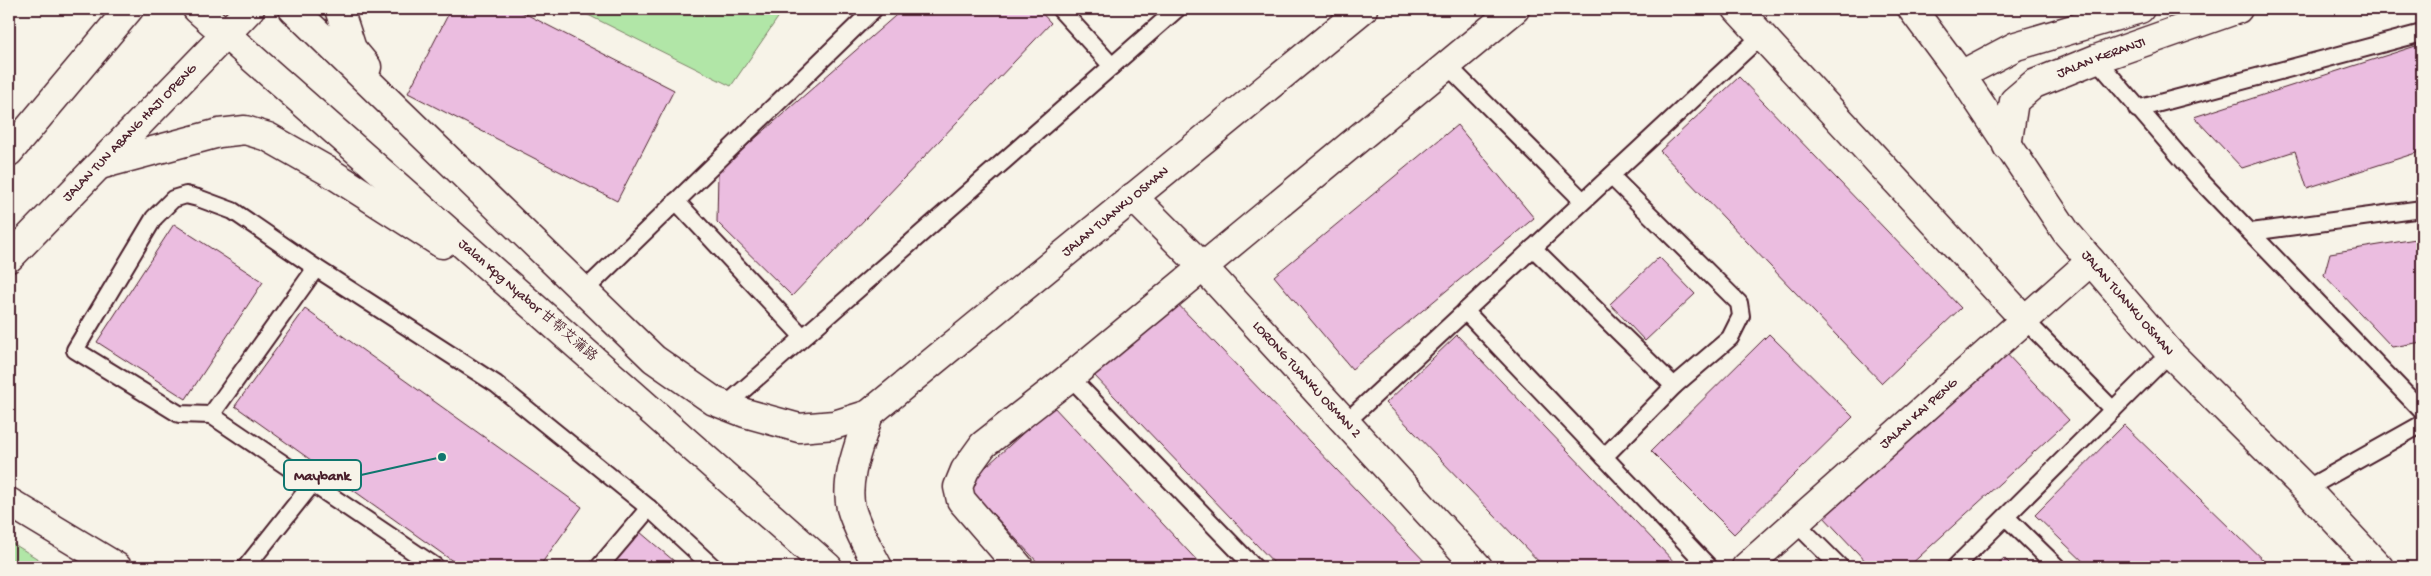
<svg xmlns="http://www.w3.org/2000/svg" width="2431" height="576" font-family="'Gochi Hand','LXGW WenKai TC',sans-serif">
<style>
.green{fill:#b1e6a7;stroke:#7e8269}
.building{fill:#ebbde0;stroke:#4a1f2b}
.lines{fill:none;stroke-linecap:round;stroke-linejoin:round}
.lane-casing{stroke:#4a1f2b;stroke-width:20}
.street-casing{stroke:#4a1f2b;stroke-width:31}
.secondary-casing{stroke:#4a1f2b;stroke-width:31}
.lane{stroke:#f7f3e8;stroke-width:16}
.street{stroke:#f7f3e8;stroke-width:28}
.secondary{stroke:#f7f3e8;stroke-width:28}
.labels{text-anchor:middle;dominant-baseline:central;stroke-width:5;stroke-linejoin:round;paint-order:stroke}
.street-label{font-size:14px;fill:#4a1f2b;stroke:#f7f3e8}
.leader{fill:none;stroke:#0f766e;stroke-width:2}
.callout-dot{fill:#0f766e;stroke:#f7f3e8;stroke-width:2}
.callout{fill:#f7f3e8;stroke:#0f766e;stroke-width:2}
.callout-label{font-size:15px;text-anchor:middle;font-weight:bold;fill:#4a1f2b}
</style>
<rect width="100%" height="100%" fill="#f7f3e8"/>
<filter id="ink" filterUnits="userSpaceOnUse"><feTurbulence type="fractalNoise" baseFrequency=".02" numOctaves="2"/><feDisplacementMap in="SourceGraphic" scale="10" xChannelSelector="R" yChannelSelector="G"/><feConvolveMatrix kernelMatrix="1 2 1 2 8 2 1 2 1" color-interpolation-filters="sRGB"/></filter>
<g filter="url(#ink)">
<g class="green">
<path d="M576,9H784L731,86Z"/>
<path d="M9,541L51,567H9Z"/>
</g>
<g class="building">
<path d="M451,9H516L674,90L617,201L408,93Z"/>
<path d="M903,9H1038L1051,23L792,296L717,222L718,171Z"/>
<path d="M2422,44V151L2307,188L2295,151L2242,168L2194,117Z"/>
<path d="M1739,77L1961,308L1882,383L1660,151Z"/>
<path d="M1457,125L1534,218L1352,369L1274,276Z"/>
<path d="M174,224L263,282L186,399L97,342Z"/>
<path d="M2422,238V342L2392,347L2324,275L2330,253Z"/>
<path d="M1659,257L1695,294L1645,341L1610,304Z"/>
<path d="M1172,298L1430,567H1278L1092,373Z"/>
<path d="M305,309L582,507L539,567H461L235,406Z"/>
<path d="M1769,334L1853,417L1734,534L1651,451Z"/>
<path d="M1457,335L1679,567H1544L1386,403Z"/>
<path d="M2003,350L2069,420L1908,567H1871L1822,515Z"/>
<path d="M1053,406L1203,567H1042L966,485Z"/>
<path d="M2124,425L2270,567H2089L2035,515Z"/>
<path d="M640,532L681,567H610Z"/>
<path d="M2004,558L2013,567H1994Z"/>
</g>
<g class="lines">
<defs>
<g id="lane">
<path d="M1060,9L1112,66"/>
<path d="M2096,59L2201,181L2422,411"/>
<path d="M1448,66L1583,201"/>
<path d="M2137,109L2422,33"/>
<path d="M676,201L803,337"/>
<path d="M2251,232L2422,209"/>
<path d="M1533,248L1674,386"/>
<path d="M584,291L874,9"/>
<path d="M1465,311L1709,567"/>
<path d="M2025,320L2113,410"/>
<path d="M1070,377L1254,567"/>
<path d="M725,406L1177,9"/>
<path d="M211,415L316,268"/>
<path d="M1345,423L1761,36"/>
<path d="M1604,457L1674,386L1730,338L1741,316L1739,303L1611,176"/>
<path d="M2306,489L2422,424"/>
<path d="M2006,517L2057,567"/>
<path d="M1796,523L1840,567"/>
<path d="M246,567L312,484"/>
<path d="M436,567L211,415L179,414L75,350L154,218L173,199L186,195L198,198L233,211L316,268L496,384L649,508L713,567"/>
<path d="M599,567L649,508"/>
<path d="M1955,567L2170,353"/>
</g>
<g id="street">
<path d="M1737,9L2025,320"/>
<path id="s1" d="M1133,197L1203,267L1478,567"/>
<path d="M9,502L117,567"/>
<path d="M1019,567L961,500L958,487L965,470L983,445L1070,377L1515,9"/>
<path id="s2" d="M1746,567L2091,261"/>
</g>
<g id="secondary">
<path d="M197,9L828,567"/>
<path id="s3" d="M293,9L654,359L714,401L745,413L799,428L834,425L869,414L1363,9"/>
<path d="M339,9L352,49L367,67"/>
<path id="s4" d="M1912,9L1961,75L2066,232L2170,353L2306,489L2379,567"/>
<path d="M1961,75L2016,46L2140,9"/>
<path id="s5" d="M2007,146L2014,101L2034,84L2096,59L2238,9"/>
<path d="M9,152L129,9"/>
<path d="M100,165L219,133L245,130L268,137L328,171L442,244"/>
<path id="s6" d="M9,258L250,9"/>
<path d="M869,414C861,441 844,478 851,508C857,529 868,548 878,567"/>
</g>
</defs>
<use href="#lane" class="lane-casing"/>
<use href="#street" class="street-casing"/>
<use href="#secondary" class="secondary-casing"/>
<use href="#lane" class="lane"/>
<use href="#street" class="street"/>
<use href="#secondary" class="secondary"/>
</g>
</g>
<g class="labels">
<g class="street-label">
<text stroke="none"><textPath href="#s5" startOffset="144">JALAN KERANJI</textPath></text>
<text stroke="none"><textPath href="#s6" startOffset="174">JALAN TUN ABANG HAJI OPENG</textPath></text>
<text stroke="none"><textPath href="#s3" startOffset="1056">JALAN TUANKU OSMAN</textPath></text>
<text transform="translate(527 301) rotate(41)">Jalan Kpg Nyabor 甘帮艾蒲路</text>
<text stroke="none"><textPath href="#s4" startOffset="365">JALAN TUANKU OSMAN</textPath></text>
<text stroke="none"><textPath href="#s1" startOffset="252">LORONG TUANKU OSMAN 2</textPath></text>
<text stroke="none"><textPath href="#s2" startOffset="231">JALAN KAI PENG</textPath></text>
</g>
</g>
<path class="leader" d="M442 457L361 475"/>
<circle class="callout-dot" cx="442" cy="457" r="5"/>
<rect class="callout" x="284" y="460" width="77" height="30" rx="5"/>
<g class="callout-label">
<text x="322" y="480">Maybank</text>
</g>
<rect width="2431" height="576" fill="none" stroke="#f7f3e8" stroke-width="30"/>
<rect x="15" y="15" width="2401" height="546" fill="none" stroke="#4a1f2b" stroke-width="2" filter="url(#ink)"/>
</svg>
